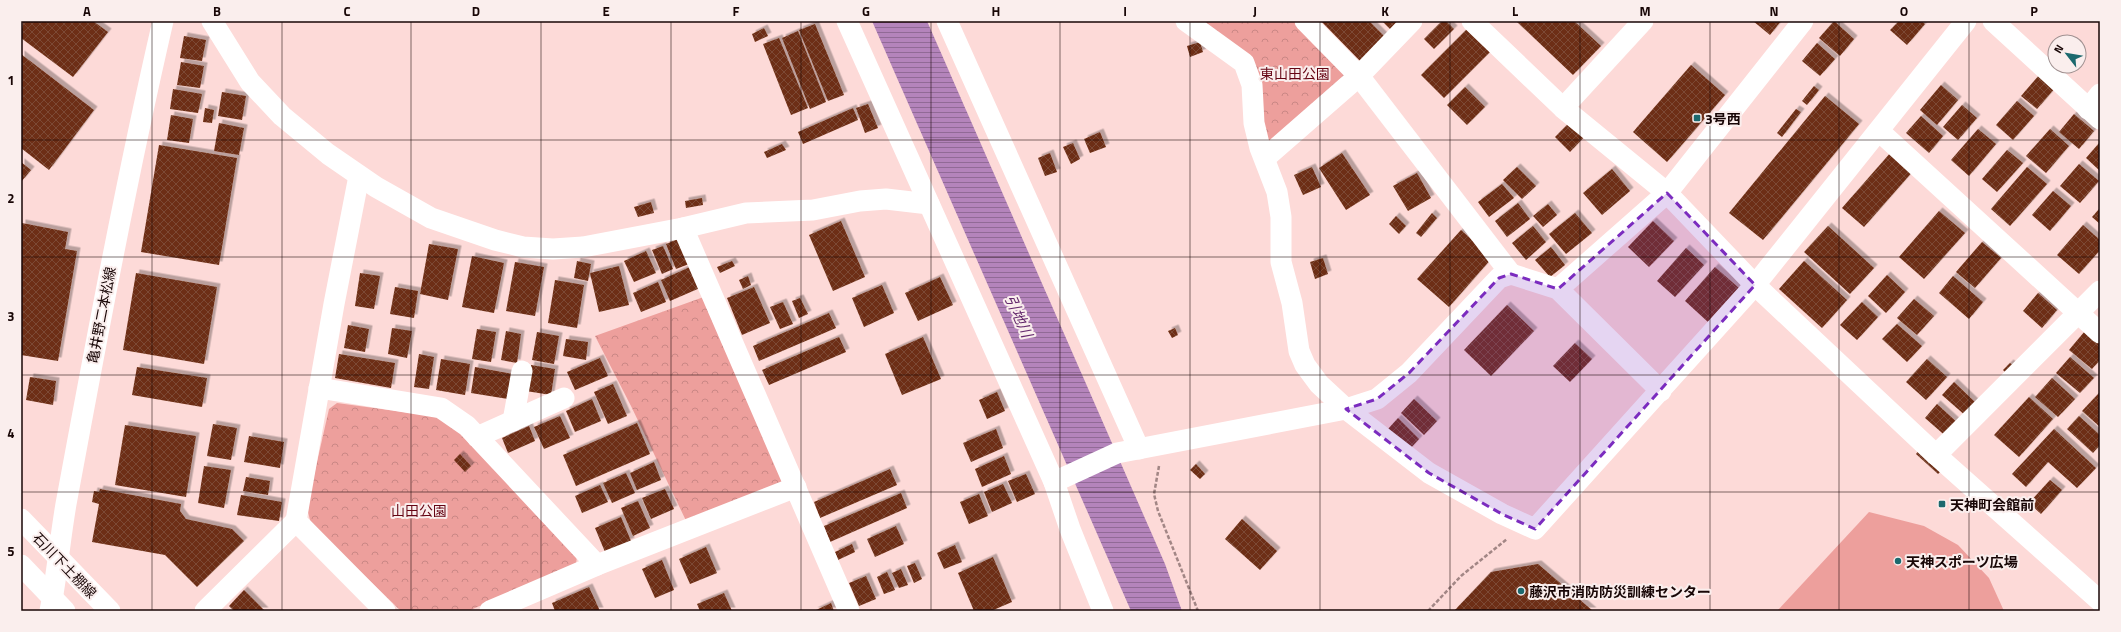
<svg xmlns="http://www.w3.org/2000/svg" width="2121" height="632" font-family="'Titillium Web','Noto Sans JP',sans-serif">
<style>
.park{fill:url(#park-crowns)}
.pitch{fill:#ed9f9c}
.water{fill:url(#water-rules)}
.building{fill:url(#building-cross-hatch);filter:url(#shadow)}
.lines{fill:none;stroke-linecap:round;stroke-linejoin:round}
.path{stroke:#a28685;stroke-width:2.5;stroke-dasharray:4 2;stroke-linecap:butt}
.minor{stroke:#fff;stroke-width:21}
.marked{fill:#7b2cbf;fill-opacity:0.2;stroke:#7b2cbf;stroke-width:3;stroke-dasharray:8 5;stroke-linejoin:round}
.grid{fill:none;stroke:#180606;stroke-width:1;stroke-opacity:0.55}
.poi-dot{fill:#1c696e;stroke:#faeeed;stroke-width:1.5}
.labels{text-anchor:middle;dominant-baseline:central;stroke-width:4;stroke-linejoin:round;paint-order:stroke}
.park-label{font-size:14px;fill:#650413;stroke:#faeeed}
.poi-label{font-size:14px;font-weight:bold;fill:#180606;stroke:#faeeed;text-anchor:start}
.street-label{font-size:14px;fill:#180606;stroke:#faeeed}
.water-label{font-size:15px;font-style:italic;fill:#64296d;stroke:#faeeed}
.neatline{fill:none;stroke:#180606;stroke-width:1.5}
.grid-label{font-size:13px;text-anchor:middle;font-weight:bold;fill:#180606}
</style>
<defs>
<pattern id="park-crowns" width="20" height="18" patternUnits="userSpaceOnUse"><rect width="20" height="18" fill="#ed9f9c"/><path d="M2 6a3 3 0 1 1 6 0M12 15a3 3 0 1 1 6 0" fill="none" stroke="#ca8785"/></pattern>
<pattern id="water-rules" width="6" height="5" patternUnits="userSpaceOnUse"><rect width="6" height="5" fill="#b484bb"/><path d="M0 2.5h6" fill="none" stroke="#916a96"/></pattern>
<pattern id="building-cross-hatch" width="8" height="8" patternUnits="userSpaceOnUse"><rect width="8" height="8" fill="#6d2f14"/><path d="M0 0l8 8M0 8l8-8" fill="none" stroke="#7c4a34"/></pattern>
<filter id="shadow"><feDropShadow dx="3.5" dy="-3.5" stdDeviation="0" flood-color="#0004"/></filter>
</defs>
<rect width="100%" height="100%" fill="#fddad8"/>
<g class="park">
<path d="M1186,21H1305L1359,76L1265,158L1252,85Z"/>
<path d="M712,294L796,487L690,529L631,406L595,336Z"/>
<path d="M337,403L433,416L453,425L577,555L576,565L468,611H401L311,524L308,512L310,493L329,409Z"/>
</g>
<path class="pitch" d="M1869,512L1924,526L1958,545L1989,578L2004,611H1777Z"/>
<path class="water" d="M872,21H927L1165,564L1182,611H1131Z"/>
<g class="building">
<path d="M23,21H93L108,32L73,77L21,38Z"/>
<path d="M1321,21H1369L1387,39L1362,63Z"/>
<path d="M1382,21H1405L1393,32Z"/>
<path d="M1442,21H1446L1454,29L1434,49L1424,39Z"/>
<path d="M1516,21H1574L1601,46L1573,75Z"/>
<path d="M1753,21H1781L1770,35Z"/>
<path d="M1834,21L1854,39L1840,56L1819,38Z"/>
<path d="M1899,21H1921L1925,24L1907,45L1890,30Z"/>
<path d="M815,24L844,95L828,101L799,30Z"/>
<path d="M764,28L768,36L755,42L752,34Z"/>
<path d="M1467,29L1490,52L1444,98L1421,75Z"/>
<path d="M798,31L826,102L810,109L782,38Z"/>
<path d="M184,36L206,40L202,61L180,58Z"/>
<path d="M779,38L808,108L791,115L763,44Z"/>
<path d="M1200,42L1203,52L1190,57L1187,46Z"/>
<path d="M1817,43L1835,59L1820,76L1802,61Z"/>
<path d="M21,54L94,110L49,170L21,148Z"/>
<path d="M181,62L204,66L200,88L177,85Z"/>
<path d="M1691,65L1725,95L1667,162L1633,132Z"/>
<path d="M2041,73L2056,87L2037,109L2021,96Z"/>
<path d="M1941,85L1958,100L1937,125L1920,110Z"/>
<path d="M1814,86L1819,90L1807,105L1802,101Z"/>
<path d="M1465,87L1485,107L1467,125L1447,105Z"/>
<path d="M173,89L202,94L198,113L170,109Z"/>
<path d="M222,92L246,96L242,120L218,116Z"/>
<path d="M1825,96L1859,124L1763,240L1729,213Z"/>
<path d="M2017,101L2034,116L2013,140L1996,125Z"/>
<path d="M868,104L878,128L865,133L856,108Z"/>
<path d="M1962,105L1977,118L1958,140L1943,127Z"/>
<path d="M205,108L214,110L212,123L203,122Z"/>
<path d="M853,108L858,120L803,144L798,132Z"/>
<path d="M1796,109L1801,112L1782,137L1777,133Z"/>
<path d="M2074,114L2094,131L2079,149L2059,132Z"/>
<path d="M171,115L193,119L189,143L167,140Z"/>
<path d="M1921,116L1943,136L1929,153L1906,133Z"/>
<path d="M1571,121L1585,136L1570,152L1555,137Z"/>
<path d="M219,123L244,128L239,155L214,151Z"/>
<path d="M1978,129L1996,144L1969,176L1951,160Z"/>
<path d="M2050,129L2069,146L2046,173L2026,156Z"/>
<path d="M1100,132L1106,147L1090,153L1084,139Z"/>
<path d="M2100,142V171L2086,158Z"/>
<path d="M1073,143L1080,159L1071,164L1063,147Z"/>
<path d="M782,144L786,150L767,158L764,152Z"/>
<path d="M159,145L237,158L219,265L141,252Z"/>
<path d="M2007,150L2023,163L1997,192L1982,179Z"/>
<path d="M1892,151L1914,170L1864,227L1842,208Z"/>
<path d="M1050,153L1057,172L1045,176L1038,158Z"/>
<path d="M1342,153L1370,195L1346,210L1319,168Z"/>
<path d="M21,162L31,170L21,182Z"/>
<path d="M2079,164L2099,181L2080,203L2060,186Z"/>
<path d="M1312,167L1321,187L1303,195L1294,175Z"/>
<path d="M1517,167L1536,186L1522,199L1503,180Z"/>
<path d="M2027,167L2047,184L2010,226L1991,209Z"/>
<path d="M1612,169L1630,191L1602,215L1583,193Z"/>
<path d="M1417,173L1431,198L1408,211L1393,186Z"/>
<path d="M1502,184L1514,198L1489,217L1478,202Z"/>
<path d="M2053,191L2071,206L2050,231L2032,215Z"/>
<path d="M702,198L703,205L686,208L685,201Z"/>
<path d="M651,202L654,213L638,217L634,207Z"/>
<path d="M1518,203L1530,219L1507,237L1495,221Z"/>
<path d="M1548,204L1557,215L1543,227L1533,216Z"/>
<path d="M2100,208V224L2092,217Z"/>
<path d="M1939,211L1965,233L1924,279L1899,257Z"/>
<path d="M1432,213L1437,218L1421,237L1416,233Z"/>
<path d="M1575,213L1592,233L1566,254L1549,234Z"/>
<path d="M1396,216L1406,226L1399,234L1389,224Z"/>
<path d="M841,221L865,277L833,291L809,235Z"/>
<path d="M1653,221L1674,241L1649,267L1628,247Z"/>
<path d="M22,223L68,232L65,249L77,251L58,361L21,355Z"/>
<path d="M2083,225L2100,240V250L2079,274L2057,255Z"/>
<path d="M1533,226L1546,242L1526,260L1512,243Z"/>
<path d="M1828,226L1874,268L1850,294L1804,252Z"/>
<path d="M1461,230L1492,258L1449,307L1417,279Z"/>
<path d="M678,239L689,264L676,269L666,244Z"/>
<path d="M1982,242L2001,258L1975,288L1956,272Z"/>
<path d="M429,244L458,249L448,300L420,294Z"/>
<path d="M663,246L673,269L662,274L652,250Z"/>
<path d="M1551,247L1565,265L1550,277L1535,260Z"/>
<path d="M1686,248L1704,265L1675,297L1657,281Z"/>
<path d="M646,251L656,273L634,282L624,261Z"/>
<path d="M472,256L504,263L494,313L462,307Z"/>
<path d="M1323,258L1328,274L1315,279L1310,262Z"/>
<path d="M577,261L591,264L588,281L574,278Z"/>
<path d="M732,261L735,266L720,273L717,267Z"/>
<path d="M1804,261L1847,300L1822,328L1779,289Z"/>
<path d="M515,262L544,267L535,316L506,311Z"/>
<path d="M619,266L629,305L599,312L590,273Z"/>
<path d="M690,267L700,288L670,301L661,280Z"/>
<path d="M1715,267L1739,288L1708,322L1685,301Z"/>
<path d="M136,273L217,287L204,364L123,350Z"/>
<path d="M360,273L380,276L374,309L355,306Z"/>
<path d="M1887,275L1905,292L1886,313L1868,296Z"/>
<path d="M748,276L751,285L743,289L739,280Z"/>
<path d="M1953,276L1983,302L1969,319L1939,293Z"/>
<path d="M940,277L953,305L918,321L905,293Z"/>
<path d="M555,280L584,285L577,328L548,323Z"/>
<path d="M658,282L666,302L641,312L633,293Z"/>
<path d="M882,285L894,313L864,327L852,298Z"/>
<path d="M395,287L418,291L414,318L390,314Z"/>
<path d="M754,287L770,323L742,335L727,298Z"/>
<path d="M2038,293L2057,310L2042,328L2023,311Z"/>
<path d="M800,298L808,314L799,318L792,301Z"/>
<path d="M1914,299L1934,316L1917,335L1897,318Z"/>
<path d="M783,302L793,324L780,329L770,307Z"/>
<path d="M1862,302L1878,317L1857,340L1840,325Z"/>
<path d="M1507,305L1534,331L1491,376L1464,350Z"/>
<path d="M829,313L836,328L759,361L753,346Z"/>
<path d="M1897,324L1922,346L1907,362L1882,339Z"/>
<path d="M348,325L369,329L365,352L344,348Z"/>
<path d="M392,328L412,331L407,358L388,354Z"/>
<path d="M1175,328L1178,335L1172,338L1168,331Z"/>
<path d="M477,329L496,332L491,362L472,359Z"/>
<path d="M506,331L521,334L517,363L501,360Z"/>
<path d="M2085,331L2100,344V360L2092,369L2069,350Z"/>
<path d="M537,332L559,336L554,364L532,360Z"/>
<path d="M839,337L846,352L769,385L762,370Z"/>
<path d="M923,337L941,379L902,395L885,354Z"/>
<path d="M566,339L588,342L586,360L563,356Z"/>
<path d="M1575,343L1592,359L1570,382L1553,366Z"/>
<path d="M339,354L395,363L391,388L335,378Z"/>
<path d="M419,354L434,357L429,389L414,387Z"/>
<path d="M2070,357L2094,378L2080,393L2056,373Z"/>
<path d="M600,358L608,376L575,390L567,372Z"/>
<path d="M441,359L470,364L465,395L436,390Z"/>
<path d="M1927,359L1947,377L1926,400L1906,382Z"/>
<path d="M2010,363L2014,366L2007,374L2003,370Z"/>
<path d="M531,365L555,369L551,395L526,391Z"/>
<path d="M137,367L207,378L202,407L132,395Z"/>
<path d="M475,367L513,374L508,399L471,393Z"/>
<path d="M30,377L56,381L53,405L26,400Z"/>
<path d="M2052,378L2075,399L2058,417L2035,397Z"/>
<path d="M1954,382L1978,405L1967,417L1942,395Z"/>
<path d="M613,384L627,416L608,424L594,392Z"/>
<path d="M997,392L1005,411L987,419L979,400Z"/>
<path d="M2099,393L2100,394V427L2082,411Z"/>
<path d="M2029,397L2053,419L2019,457L1994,435Z"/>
<path d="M592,399L601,421L575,432L566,411Z"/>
<path d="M1414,399L1437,421L1424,435L1401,413Z"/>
<path d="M1937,404L1961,426L1949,439L1925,418Z"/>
<path d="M560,416L570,438L544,449L534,427Z"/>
<path d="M2079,416L2100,435V445L2093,453L2067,429Z"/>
<path d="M1398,418L1419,439L1409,450L1388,429Z"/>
<path d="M637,423L650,454L576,486L563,455Z"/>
<path d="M213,424L237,428L231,460L207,456Z"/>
<path d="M125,425L196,436L186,497L115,485Z"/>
<path d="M529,426L535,441L508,453L502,438Z"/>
<path d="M996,429L1003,448L971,462L963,443Z"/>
<path d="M2054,429L2096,468L2077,488L2048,462L2026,487L2012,474Z"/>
<path d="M249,436L284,442L280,468L244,462Z"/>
<path d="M1921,448L1943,469L1938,474L1916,454Z"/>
<path d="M460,454L471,466L465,472L454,460Z"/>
<path d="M1004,456L1011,474L982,487L975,469Z"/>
<path d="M654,462L661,480L637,490L630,473Z"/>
<path d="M1196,464L1205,474L1200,479L1190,470Z"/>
<path d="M204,466L231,470L224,508L198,503Z"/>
<path d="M890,469L897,485L820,518L814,502Z"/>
<path d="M626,473L635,493L612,503L603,483Z"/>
<path d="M1026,474L1035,494L1017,502L1008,481Z"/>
<path d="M246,477L270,481L268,495L243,491Z"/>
<path d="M2050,480L2062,490L2041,514L2029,503Z"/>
<path d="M1003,484L1012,503L992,512L984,492Z"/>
<path d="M600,485L608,502L582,513L575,496Z"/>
<path d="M100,489L181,504L180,511L186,519L232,529L244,541L197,587L165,555L92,542L99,504L92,502L94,491L99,492Z"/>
<path d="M665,489L674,509L651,519L642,498Z"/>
<path d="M901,493L907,508L830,542L824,526Z"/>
<path d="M979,494L988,516L969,524L960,502Z"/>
<path d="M241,495L282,502L279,521L237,515Z"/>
<path d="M638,501L650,528L633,536L621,508Z"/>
<path d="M621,517L631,541L605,552L595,528Z"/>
<path d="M1242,519L1277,551L1260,570L1225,539Z"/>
<path d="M896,526L904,544L875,557L867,539Z"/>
<path d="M852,544L855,552L838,560L835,552Z"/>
<path d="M955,545L962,562L944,569L937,553Z"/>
<path d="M706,547L717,573L690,584L679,559Z"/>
<path d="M993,557L1012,602L991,611H974L958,573Z"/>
<path d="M662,560L674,590L655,598L642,569Z"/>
<path d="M915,563L922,579L914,583L907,566Z"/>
<path d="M1538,564L1593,611H1454L1491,572Z"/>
<path d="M901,569L908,585L899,588L892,573Z"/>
<path d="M887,572L895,590L884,594L877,577Z"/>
<path d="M866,576L876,599L859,606L849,583Z"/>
<path d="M589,587L600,611H555L552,603Z"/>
<path d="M244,590L265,611H234L229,606Z"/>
<path d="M724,593L732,611H700L697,604Z"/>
<path d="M831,603L834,611H814Z"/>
</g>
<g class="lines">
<g class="path">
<path d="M1159,466L1154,494L1158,511L1198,611"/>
<path d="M1428,611L1461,576L1507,539"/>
</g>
<g class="minor">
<path d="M212,21L250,82L282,116L328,154L376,187L431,218L495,240L523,247L553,249L583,247L683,228L746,213L813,210L860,201L886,199L929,204"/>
<path d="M847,21L1054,482L1070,529L1103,611"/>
<path d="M947,21L1139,449"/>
<path d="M1186,21L1244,63L1252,85L1254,123L1260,148L1277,192L1281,217V262L1292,303L1299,351L1305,365L1319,384L1346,409L1429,473L1502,514L1535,529L1755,285L1966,21"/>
<path d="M1305,21L1359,76L1511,274"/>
<path d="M1472,21L1563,108L1667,193L1755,285L1936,455L2100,601"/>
<path d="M1993,21L2100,119"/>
<path d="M1563,108L1643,21"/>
<path d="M2088,109L2100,94"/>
<path d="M1879,131L2100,333"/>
<path d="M1265,158L1359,76L1412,21"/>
<path d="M359,176L334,304L296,521L385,611"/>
<path d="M683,228L849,611"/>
<path d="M1558,289L1667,193L1803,21"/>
<path d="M319,388L441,408L467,426L597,565"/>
<path d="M513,421L522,371"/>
<path d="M477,437L564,398"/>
<path d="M1936,455L2100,291"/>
<path d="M1054,482L1117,453L1346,409L1377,399L1409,373L1499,278L1511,274L1558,289L1661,391"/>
<path d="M21,519L110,611"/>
<path d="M21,565L65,611"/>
<path d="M50,611C57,575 60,539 66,504C96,342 126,181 163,21"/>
<path d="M205,611L296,521"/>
<path d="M490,611L597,565L796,487"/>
</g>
</g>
<path class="marked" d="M1667,193L1755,285L1535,529L1502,514L1429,473L1346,409L1377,399L1409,373L1499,278L1511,274L1558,289Z"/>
<path class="grid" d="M152,21V611M282,21V611M411,21V611M541,21V611M671,21V611M801,21V611M931,21V611M1060,21V611M1190,21V611M1320,21V611M1450,21V611M1580,21V611M1710,21V611M1839,21V611M1969,21V611M21,140H2100M21,257H2100M21,375H2100M21,492H2100"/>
<g class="poi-dot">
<rect x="1693" y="114" width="8" height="8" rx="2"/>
<rect x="1938" y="500" width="8" height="8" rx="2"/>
<circle cx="1898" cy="561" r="4"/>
<circle cx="1521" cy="591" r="4"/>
</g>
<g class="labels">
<g class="park-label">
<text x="1295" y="73">東山田公園</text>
<text x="419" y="510">山田公園</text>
</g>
<g class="poi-label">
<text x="1705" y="118">3号西</text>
<text x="1950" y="504">天神町会館前</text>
<text x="1906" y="561">天神スポーツ広場</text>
<text x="1529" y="591">藤沢市消防防災訓練センター</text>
</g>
<g class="street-label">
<text transform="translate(101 315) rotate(-79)">亀井野二本松線</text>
<text transform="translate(65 565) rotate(46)">石川下土棚線</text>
</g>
<g class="water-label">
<text transform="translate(1019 316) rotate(66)">引地川</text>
</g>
</g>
<rect width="2121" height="632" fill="none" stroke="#faeeed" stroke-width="44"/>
<g transform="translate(2067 54) rotate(301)"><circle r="19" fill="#faeeed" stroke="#a09191"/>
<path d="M0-3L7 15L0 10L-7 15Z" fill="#1c696e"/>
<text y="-6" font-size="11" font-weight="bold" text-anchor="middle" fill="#180606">N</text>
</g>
<rect x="22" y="22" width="2077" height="588" class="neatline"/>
<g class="grid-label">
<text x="87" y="16">A</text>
<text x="217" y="16">B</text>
<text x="347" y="16">C</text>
<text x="476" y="16">D</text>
<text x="606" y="16">E</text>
<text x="736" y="16">F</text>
<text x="866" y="16">G</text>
<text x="996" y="16">H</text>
<text x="1125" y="16">I</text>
<text x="1255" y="16">J</text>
<text x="1385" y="16">K</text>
<text x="1515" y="16">L</text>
<text x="1645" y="16">M</text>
<text x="1774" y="16">N</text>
<text x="1904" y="16">O</text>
<text x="2034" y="16">P</text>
<text x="11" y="85">1</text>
<text x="11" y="203">2</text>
<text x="11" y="321">3</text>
<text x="11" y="438">4</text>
<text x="11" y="556">5</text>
</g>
</svg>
